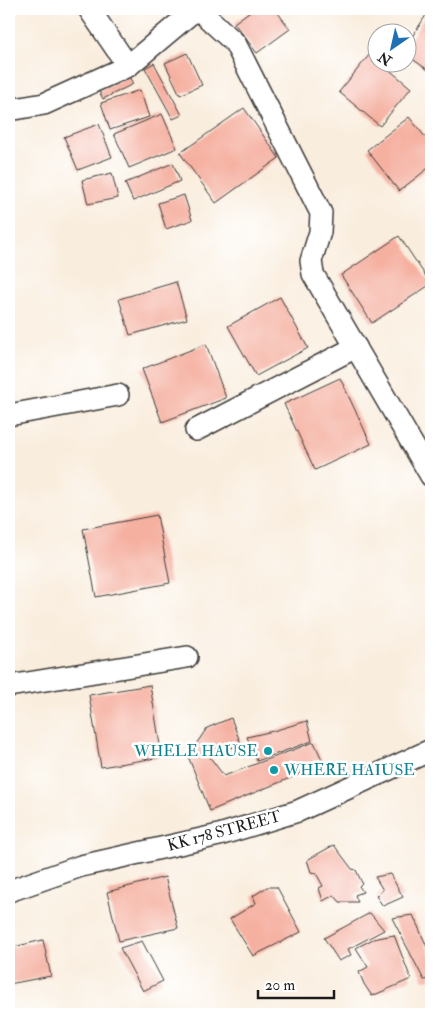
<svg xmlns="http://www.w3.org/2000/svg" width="440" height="1023" font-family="'IM FELL Double Pica',serif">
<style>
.building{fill:#f5b0a0}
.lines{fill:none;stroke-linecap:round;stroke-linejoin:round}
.minor-casing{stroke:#3d3b39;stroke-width:24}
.minor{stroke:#fff;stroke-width:21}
.culture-dot{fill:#0f9aa8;stroke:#fff;stroke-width:2}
.labels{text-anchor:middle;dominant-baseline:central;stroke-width:5;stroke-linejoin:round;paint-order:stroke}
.culture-label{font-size:16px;fill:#0d838f;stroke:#fff;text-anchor:end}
.street-label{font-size:16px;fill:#1c1c1c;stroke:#fff}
</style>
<rect width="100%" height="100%" fill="#fff"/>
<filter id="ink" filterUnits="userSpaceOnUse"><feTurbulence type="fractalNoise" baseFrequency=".02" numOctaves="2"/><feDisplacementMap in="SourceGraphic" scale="10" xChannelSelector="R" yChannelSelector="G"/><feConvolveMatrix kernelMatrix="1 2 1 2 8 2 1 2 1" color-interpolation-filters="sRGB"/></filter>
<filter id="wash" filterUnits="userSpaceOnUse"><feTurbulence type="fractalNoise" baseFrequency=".0096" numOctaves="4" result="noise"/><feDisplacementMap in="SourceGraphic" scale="20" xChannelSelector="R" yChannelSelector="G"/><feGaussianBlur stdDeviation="1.12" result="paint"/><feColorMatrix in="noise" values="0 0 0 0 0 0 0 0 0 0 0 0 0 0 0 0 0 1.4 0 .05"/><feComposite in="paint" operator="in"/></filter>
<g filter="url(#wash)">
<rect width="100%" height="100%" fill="#f9eddd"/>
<g id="blocks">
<g class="building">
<path d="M253,9H275L290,29L257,53L234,23Z"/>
<path d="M430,9H431V72L408,56V43Z"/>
<path d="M187,53L202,85L180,95L165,63Z"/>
<path d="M370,54L378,62H380L411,88L380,126L339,92Z"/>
<path d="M154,63L182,115L173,119L145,68Z"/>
<path d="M129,76L133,84L103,99L99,91Z"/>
<path d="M140,90L149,117L110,130L101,103Z"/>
<path d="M244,108L279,158L216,203L180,153Z"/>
<path d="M162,114L177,148L129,168L114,134Z"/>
<path d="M409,117L431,144V166L399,191L367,150Z"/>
<path d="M99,124L112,157L78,170L64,137Z"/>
<path d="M173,163L180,181L133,201L125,183Z"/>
<path d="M112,173L118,198L88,204L82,180Z"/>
<path d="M184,195L192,220L166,229L158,203Z"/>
<path d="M399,236L431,284L372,323L341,275Z"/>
<path d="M176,282L187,319L130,335L119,299Z"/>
<path d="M280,297L308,348L256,376L228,326Z"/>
<path d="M206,344L226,398L162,422L142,369Z"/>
<path d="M340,378L371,444L315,470L284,404Z"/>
<path d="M157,515L170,583L96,597L83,529Z"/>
<path d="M150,685L162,757L101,767L89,695Z"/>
<path d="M231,718L241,744L209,756L224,776L314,742L324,764L210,811L188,756L207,728Z"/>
<path d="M307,721L312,741L257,761L247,737L273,731Z"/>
<path d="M334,845L352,869L356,870L362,883L359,886L363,892L355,895L358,902H340L334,895L323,901L319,888L323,886L316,873L311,872L307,860Z"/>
<path d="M390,874L403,897L383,906L376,896L383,890L375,877Z"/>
<path d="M165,877L178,928L119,941L107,892Z"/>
<path d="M267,887H277L301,932L253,956L230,919L256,903L253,896Z"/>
<path d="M370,913L384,930L348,949L351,955L339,961L324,938Z"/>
<path d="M413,915L431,956V974H430L431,979L424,980L392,918Z"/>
<path d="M394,935L411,979L372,996L364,984L359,972L368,967L356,948L373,939Z"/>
<path d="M43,940L51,976L9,984V948Z"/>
<path d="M142,941L163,981L143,991L120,948Z"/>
</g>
</g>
</g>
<g filter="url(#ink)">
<use href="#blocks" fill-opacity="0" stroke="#3d3b39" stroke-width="1"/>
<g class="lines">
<defs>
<g id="minor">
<path d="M89,9L128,66"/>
<path d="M198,9L235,43L321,213L320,232L311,261L313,274L431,476"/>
<path d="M9,110L44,104L128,66L196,9"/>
<path d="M9,415L118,395"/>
<path d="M196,430L356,347"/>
<path d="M9,686L187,657"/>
<path d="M9,891L81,866L219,835L298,811L431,750"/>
</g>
</defs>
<use href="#minor" class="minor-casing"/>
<use href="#minor" class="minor"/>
</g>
</g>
<g class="culture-dot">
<circle cx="268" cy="751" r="5"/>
<circle cx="274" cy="770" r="5"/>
</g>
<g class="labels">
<g class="culture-label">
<text x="258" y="751">WHELE HAUSE</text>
<text x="284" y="770" text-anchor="start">WHERE HAIUSE</text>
</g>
<g class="street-label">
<text transform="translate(224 831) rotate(-15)">KK 178 STREET</text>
</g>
</g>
<rect width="440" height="1023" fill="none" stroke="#fff" stroke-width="30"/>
<g transform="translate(392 48) rotate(214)"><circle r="24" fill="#ffffff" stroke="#a4a4a4"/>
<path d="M0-4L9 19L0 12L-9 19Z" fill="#1f6fb2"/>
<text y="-8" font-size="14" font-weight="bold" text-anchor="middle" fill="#1c1c1c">N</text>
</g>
<path d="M258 990v8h76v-8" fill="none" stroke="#1c1c1c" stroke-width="2.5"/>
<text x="265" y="990" font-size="15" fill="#1c1c1c" stroke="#ffffff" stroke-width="4" paint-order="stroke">20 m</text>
</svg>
